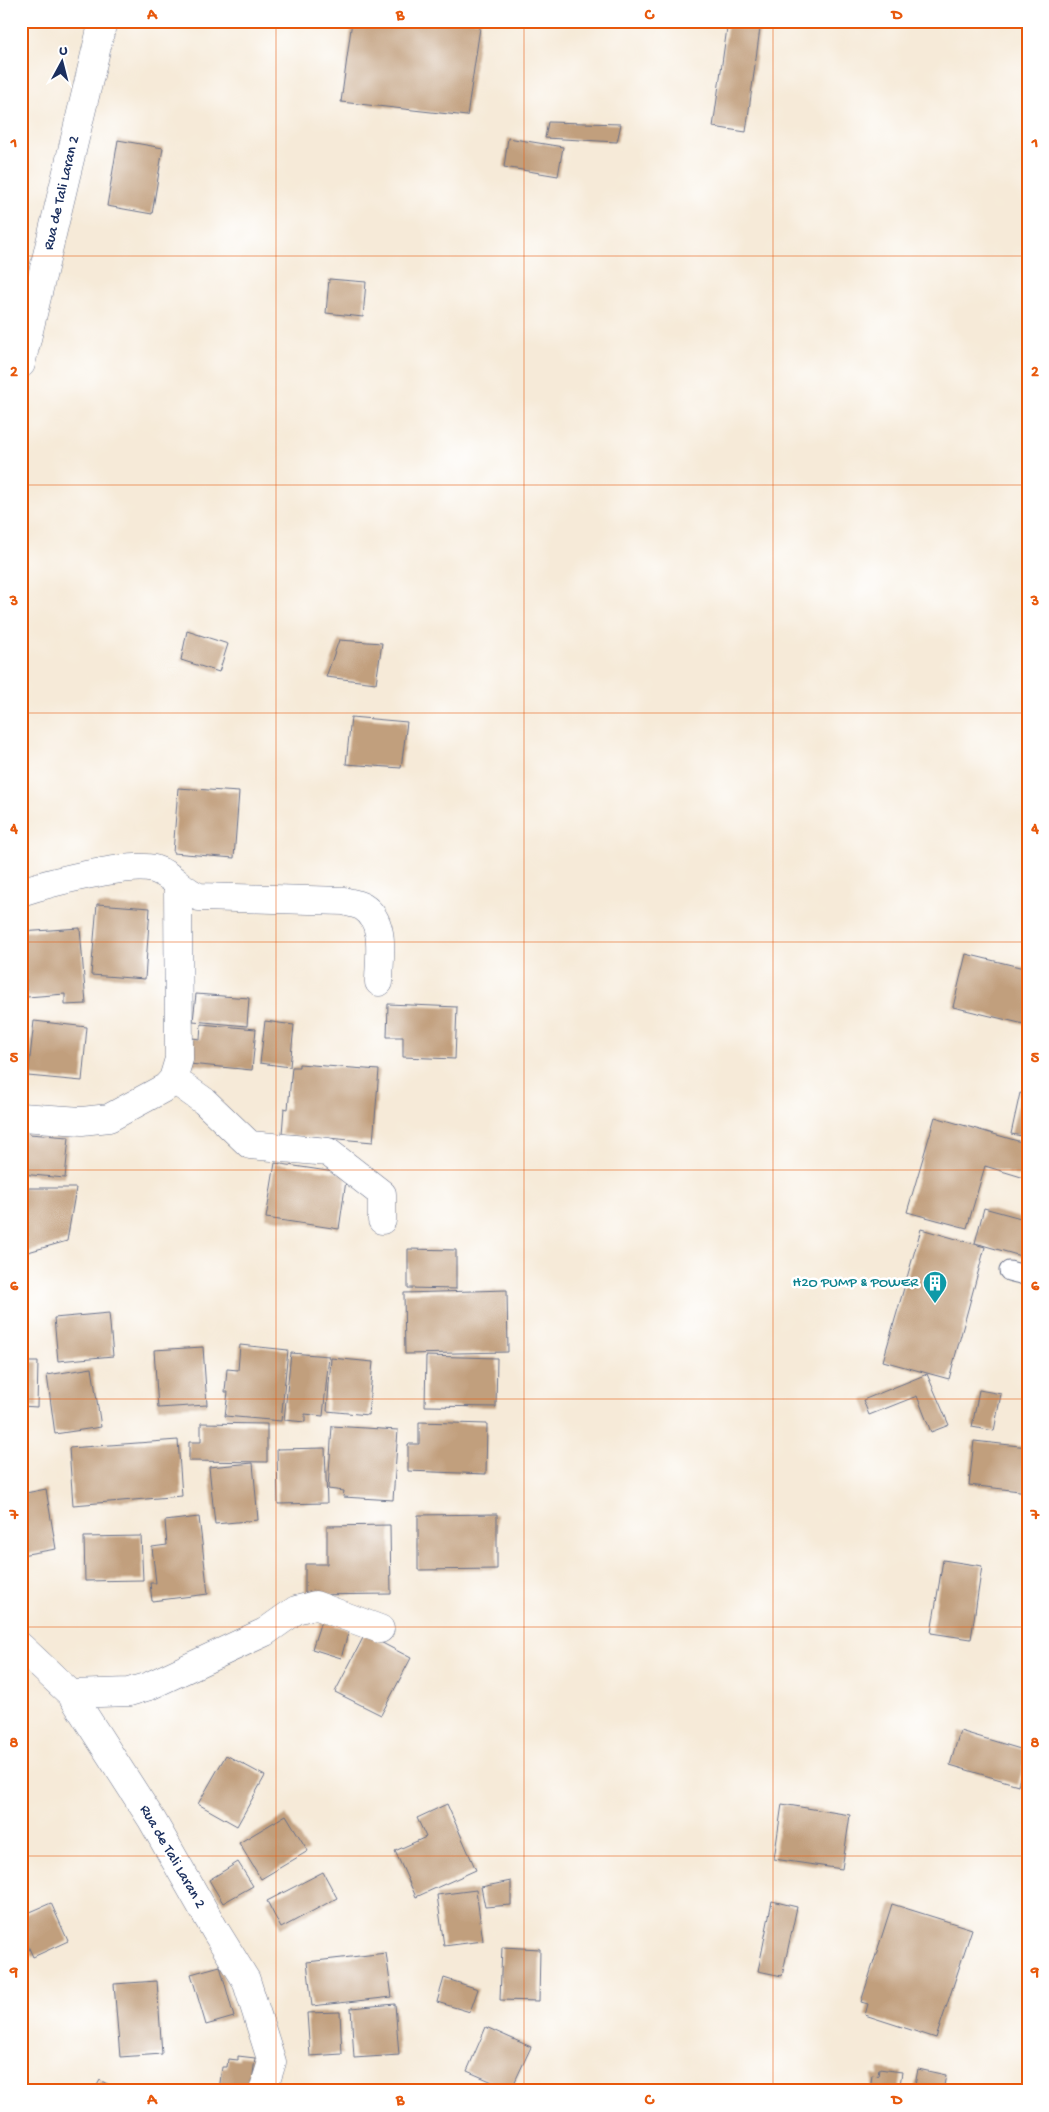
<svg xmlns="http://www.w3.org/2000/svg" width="1049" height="2112" font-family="'Gochi Hand',sans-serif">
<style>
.building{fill:#c19f7d}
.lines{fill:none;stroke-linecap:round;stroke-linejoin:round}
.lane-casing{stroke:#687089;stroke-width:21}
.street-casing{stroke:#687089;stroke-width:29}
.lane{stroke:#fff;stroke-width:19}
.street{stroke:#fff;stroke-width:28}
.grid{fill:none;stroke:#e8590c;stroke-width:1;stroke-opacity:0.55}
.labels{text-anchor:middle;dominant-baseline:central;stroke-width:5;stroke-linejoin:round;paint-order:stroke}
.street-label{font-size:15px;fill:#1b2f5e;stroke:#fff}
.culture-label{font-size:15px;fill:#0d838f;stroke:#fff;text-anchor:end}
.neatline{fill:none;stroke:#e8590c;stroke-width:2}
.grid-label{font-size:16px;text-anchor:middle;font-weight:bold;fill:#e8590c}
</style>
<rect width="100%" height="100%" fill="#fff"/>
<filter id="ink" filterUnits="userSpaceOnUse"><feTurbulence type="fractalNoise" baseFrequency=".02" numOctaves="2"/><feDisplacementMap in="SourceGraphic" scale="10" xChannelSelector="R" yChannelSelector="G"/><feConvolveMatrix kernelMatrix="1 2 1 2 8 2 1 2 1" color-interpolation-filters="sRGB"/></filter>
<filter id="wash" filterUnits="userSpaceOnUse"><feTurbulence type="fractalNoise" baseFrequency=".0096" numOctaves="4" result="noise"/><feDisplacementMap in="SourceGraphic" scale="20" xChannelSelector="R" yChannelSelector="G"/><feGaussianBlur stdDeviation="1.12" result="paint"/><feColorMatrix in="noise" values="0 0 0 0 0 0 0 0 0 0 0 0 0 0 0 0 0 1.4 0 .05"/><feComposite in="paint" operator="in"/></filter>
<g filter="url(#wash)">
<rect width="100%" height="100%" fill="#f6ead8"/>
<g id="blocks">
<g class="building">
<path d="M276,21H307L306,26Z"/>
<path d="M352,21H481L467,116L341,102Z"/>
<path d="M728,21H761L746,132L713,127Z"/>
<path d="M548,122L621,124L617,142L545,138Z"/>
<path d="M508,138L563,147L558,176L504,167Z"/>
<path d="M118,140L163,148L152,214L107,206Z"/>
<path d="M329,279L366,282L363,317L326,313Z"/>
<path d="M187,631L228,644L219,672L181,660Z"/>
<path d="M339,640L382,643L376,683L326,677Z"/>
<path d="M351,717L407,722L401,768L346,764Z"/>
<path d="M178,788L239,792L234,858L173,853Z"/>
<path d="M97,904L150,908L145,979L91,975Z"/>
<path d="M80,928L86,1004L65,1005V994L27,997L26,980H21V932Z"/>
<path d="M966,954L1028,969V1025L953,1007Z"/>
<path d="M196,994L249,998L247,1026L193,1021Z"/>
<path d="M388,1004L457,1007L455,1059L403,1057V1037H387Z"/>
<path d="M34,1021L87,1027L82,1081L28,1076Z"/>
<path d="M265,1021L294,1025L290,1067L260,1063Z"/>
<path d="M201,1024L256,1029L252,1070L189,1064L192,1038L200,1039Z"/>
<path d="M299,1064L379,1070L373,1142L282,1134L284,1108L288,1109L292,1067H299Z"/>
<path d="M1020,1093L1028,1095V1137L1011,1134Z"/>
<path d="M935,1117L1028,1144V1179L985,1166L967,1228L907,1212Z"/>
<path d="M21,1127L29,1128V1134L69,1137L65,1178L21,1174Z"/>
<path d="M275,1163L347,1174L339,1229L266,1218Z"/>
<path d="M21,1188H76L67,1241L21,1254Z"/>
<path d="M984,1208L1028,1220V1258L975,1243Z"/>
<path d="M921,1229L985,1247L949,1379L883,1361Z"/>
<path d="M408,1249L456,1250V1289L408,1288Z"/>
<path d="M507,1290L508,1352L405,1354L404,1293Z"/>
<path d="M109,1313L113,1356L58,1361L54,1318Z"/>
<path d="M240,1345L288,1350L281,1421L225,1416L228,1392H225L227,1369L238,1370Z"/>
<path d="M203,1347L207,1405L158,1408L154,1350Z"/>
<path d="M291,1353L329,1356L323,1416L305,1414V1422L284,1420Z"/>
<path d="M426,1356L497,1358L496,1407L425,1406Z"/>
<path d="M331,1358L373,1362L368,1415L327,1411Z"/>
<path d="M21,1362H38L37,1407L21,1406Z"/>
<path d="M92,1368L101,1427L55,1434L47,1375Z"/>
<path d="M927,1374L949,1425L931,1432L917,1396L869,1415L863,1400Z"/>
<path d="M979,1390L1001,1394L994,1431L972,1427Z"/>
<path d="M419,1422L487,1424L486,1474L408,1471V1444H419Z"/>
<path d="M201,1423L267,1424V1462L189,1461V1442H201Z"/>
<path d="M332,1426L398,1430L393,1500L343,1497L344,1491L328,1489Z"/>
<path d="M178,1440L182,1496L73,1505L69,1448Z"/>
<path d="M974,1441L1028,1447V1492L969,1485Z"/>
<path d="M325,1448L327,1503L278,1504L277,1449Z"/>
<path d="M253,1463L258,1520L215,1524L209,1467Z"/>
<path d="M46,1489L56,1549L21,1555V1494Z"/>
<path d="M497,1514V1569L418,1570V1515Z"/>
<path d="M199,1517L208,1594L152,1601L150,1583H156L152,1547L167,1545L165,1521Z"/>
<path d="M390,1525L391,1594L305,1595V1564H327V1526Z"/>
<path d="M141,1536L143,1580L85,1581L84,1537Z"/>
<path d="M943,1560L982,1566L971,1639L931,1633Z"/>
<path d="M321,1621L349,1630L341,1658L312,1649Z"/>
<path d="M365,1634L411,1658L381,1715L335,1692Z"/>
<path d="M960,1731L1027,1751L1018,1785L950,1765Z"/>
<path d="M226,1755L265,1776L237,1826L198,1804Z"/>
<path d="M447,1804L476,1870L416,1897L395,1851L426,1837L417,1818Z"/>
<path d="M782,1804L850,1815L842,1869L774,1859Z"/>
<path d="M286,1815L308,1851L261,1879L239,1843Z"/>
<path d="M238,1862L253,1886L223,1903L209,1880Z"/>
<path d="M323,1872L337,1898L281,1928L267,1901Z"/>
<path d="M511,1881V1905L485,1907L481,1887Z"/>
<path d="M476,1890L483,1941L444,1946L437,1895Z"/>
<path d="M772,1901L797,1907L782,1976L758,1971Z"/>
<path d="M51,1903L68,1941L33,1957L21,1930V1916Z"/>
<path d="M892,1904L972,1929L936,2038L865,2015L868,2004L861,2002Z"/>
<path d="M502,1947L540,1949L539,2001L500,2000Z"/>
<path d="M386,1953L392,1997L312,2006L307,1962Z"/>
<path d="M220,1966L234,2017L206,2025L191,1974Z"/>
<path d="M444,1978L478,1989L470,2012L437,2002Z"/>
<path d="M157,1981L162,2054L120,2057L114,1984Z"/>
<path d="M395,2004L399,2055L354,2058L351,2008Z"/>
<path d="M340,2012L342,2054L310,2056L307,2013Z"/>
<path d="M486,2027L531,2047L511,2090L467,2071Z"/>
<path d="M238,2056L255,2058L251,2091H219L222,2067H227L228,2059L238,2060Z"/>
<path d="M879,2069L902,2072L899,2091H870L872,2075L878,2076Z"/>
<path d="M918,2069L946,2075L943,2091H914Z"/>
<path d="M100,2080L119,2091H94Z"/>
</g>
</g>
</g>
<g filter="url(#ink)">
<use href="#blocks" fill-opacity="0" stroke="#687089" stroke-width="1"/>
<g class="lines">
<defs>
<path id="lane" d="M1009,1271L1028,1276"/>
<g id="street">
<path d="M21,364L103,21"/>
<path d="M21,892C48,883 129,862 154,869C172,874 181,890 199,897L344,901C350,903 358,904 363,907C387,922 379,958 379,982"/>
<path d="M173,1079L204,1101L250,1145L328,1152L382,1194V1220"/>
<path d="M21,1117L82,1121L109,1118L166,1087L173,1079L179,1059L178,885"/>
<path d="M21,1647L71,1694L152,1820L215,1930L246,1980L272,2062L263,2091"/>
<path d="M71,1694L129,1692L149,1686L265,1632L296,1610L315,1605L380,1629"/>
</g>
</defs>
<use href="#lane" class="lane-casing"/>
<use href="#street" class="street-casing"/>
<use href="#lane" class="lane"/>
<use href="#street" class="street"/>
</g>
</g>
<path class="grid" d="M276,21V2091M524,21V2091M773,21V2091M21,256H1028M21,485H1028M21,713H1028M21,942H1028M21,1170H1028M21,1399H1028M21,1627H1028M21,1856H1028"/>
<defs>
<symbol id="building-pin" viewBox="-11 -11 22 30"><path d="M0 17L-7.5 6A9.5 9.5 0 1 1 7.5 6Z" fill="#0f9aa8" stroke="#fff"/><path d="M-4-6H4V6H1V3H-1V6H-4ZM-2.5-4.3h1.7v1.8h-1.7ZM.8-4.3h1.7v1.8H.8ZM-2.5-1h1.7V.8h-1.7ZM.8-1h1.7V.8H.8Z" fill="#fff"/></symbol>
</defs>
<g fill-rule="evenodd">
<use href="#building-pin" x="921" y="1269" width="28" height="38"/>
</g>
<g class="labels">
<g class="street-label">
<text transform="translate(62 193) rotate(-77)">Rua de Tali Laran 2</text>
<text transform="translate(172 1857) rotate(60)">Rua de Tali Laran 2</text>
</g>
<g class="culture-label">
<text x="918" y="1283">H2O PUMP &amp; POWER</text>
</g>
</g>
<rect width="1049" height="2112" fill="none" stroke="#fff" stroke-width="55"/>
<g transform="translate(62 62) rotate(7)" stroke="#ffffff" stroke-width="4" paint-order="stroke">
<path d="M0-4L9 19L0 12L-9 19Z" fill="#1b2f5e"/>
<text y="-8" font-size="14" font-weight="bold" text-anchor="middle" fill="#1b2f5e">U</text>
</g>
<rect x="28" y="28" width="994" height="2056" class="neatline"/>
<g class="grid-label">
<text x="152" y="19">A</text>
<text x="400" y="19">B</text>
<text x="649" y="19">C</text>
<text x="897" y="19">D</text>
<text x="14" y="147">1</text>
<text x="1035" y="147">1</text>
<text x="14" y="376">2</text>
<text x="1035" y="376">2</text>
<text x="14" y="605">3</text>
<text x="1035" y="605">3</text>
<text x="14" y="833">4</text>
<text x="1035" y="833">4</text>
<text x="14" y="1062">5</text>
<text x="1035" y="1062">5</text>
<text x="14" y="1290">6</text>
<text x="1035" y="1290">6</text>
<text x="14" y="1519">7</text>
<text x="1035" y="1519">7</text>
<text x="14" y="1747">8</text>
<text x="1035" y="1747">8</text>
<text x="14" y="1976">9</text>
<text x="1035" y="1976">9</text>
<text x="152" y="2104">A</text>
<text x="400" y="2104">B</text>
<text x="649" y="2104">C</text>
<text x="897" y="2104">D</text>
</g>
</svg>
